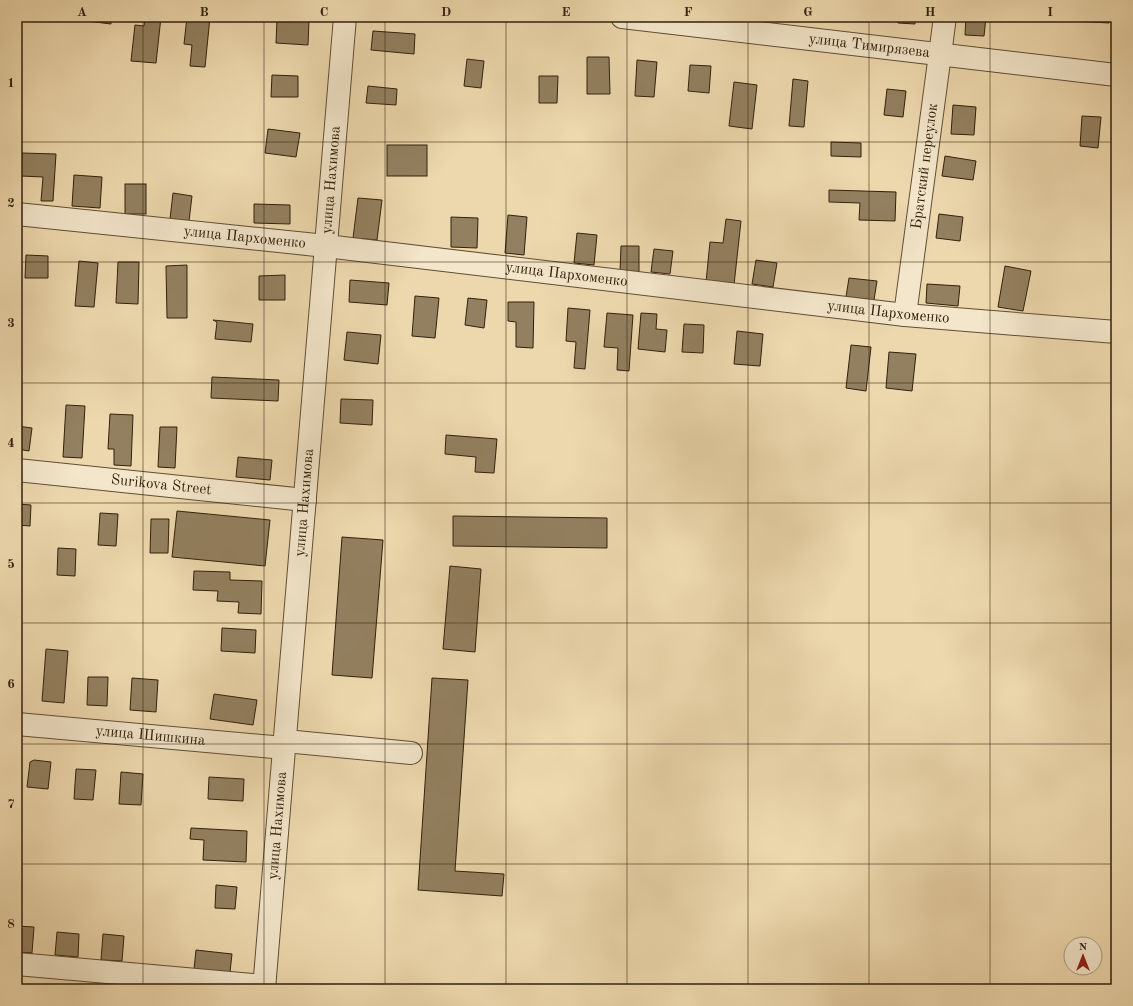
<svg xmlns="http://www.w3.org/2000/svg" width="1133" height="1006" font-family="'Old Standard TT',serif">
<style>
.building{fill:#938060;stroke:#31200d}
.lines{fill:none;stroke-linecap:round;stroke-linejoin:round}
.minor-casing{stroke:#604e35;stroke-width:24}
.minor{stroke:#f3e6ca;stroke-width:22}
.grid{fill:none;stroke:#31200d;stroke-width:1;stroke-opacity:0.55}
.labels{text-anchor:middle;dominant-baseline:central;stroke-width:3;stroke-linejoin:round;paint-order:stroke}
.street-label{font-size:15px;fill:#31200d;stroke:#f3e6ca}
.neatline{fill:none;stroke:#31200d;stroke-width:1.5}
.grid-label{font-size:13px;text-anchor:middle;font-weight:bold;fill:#31200d}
</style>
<rect width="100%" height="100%" fill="#edd8ad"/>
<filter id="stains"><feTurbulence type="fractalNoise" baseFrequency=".005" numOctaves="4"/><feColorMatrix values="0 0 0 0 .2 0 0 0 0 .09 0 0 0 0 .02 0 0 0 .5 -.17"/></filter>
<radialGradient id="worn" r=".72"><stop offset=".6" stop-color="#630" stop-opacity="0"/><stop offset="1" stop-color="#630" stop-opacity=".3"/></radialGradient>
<g class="building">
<path d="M40,17H59L58,21L40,20Z"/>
<path d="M87,17H111V24L87,21Z"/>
<path d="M145,17H161L156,63L131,61L135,25L144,26Z"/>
<path d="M187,17H210L205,67L190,66L192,45L184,44Z"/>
<path d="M898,17H915V24L898,23Z"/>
<path d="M966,17H986L984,36L965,35Z"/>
<path d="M1075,17H1110L1109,23L1074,21Z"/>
<path d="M277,19L309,20L308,45L276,43Z"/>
<path d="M373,31L415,34L414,54L371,50Z"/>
<path d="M587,57H609L610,94H587Z"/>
<path d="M467,59L484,61L481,88L464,86Z"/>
<path d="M637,60L657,62L654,97L635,96Z"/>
<path d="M690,65L711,66L709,93L688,91Z"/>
<path d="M272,75L298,76V97H271Z"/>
<path d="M539,76H558L557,103H539Z"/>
<path d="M793,79L808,81L804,127L789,126Z"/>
<path d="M734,82L757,85L752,129L729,126Z"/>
<path d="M368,86L397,89L396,105L366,103Z"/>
<path d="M887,89L906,91L903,117L884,115Z"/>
<path d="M953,105L976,107L974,135L951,134Z"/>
<path d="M1082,116L1101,117L1098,148L1080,146Z"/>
<path d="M268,129L300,133L296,157L265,153Z"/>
<path d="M831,142L861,143V157L831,156Z"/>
<rect x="387" y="145" width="40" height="31"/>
<path d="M22,153L56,154L53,201H41L43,177L21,176Z"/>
<path d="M945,156L976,161L973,180L942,176Z"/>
<path d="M74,175L102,177L100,208L72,206Z"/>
<rect x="125" y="184" width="21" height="30"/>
<path d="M829,190L896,192L895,221L859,220L860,203L829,202Z"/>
<path d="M173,193L192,196L189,221L170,219Z"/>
<path d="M358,198L382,200L377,240L353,238Z"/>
<path d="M254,204L290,205V224L254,223Z"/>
<path d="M939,214L963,217L960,241L936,238Z"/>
<path d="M508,215L527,217L524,255L505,253Z"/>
<path d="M451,217L478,218L477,248L451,247Z"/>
<path d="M726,219L741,221L734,285L706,282L710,242L723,243Z"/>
<path d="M577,233L597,235L594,265L574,263Z"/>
<path d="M621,246H639V272L620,271Z"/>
<path d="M654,249L673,251L670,274L651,272Z"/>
<path d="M26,255L48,256V278H25Z"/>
<path d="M756,260L777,263L773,287L752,284Z"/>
<path d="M79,261L98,263L94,307L75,306Z"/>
<path d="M118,262H139L138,304L116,303Z"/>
<path d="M187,265V318H167L166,266Z"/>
<path d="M1005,266L1031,271L1023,311L998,307Z"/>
<path d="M285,275V300H259V276Z"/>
<path d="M849,278L877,281L874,300L846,297Z"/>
<path d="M350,280L389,283L387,305L349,302Z"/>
<path d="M927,284L960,286L958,306L926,303Z"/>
<path d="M415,296L439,298L435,338L412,336Z"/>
<path d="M468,298L487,300L484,328L465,325Z"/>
<path d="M508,302H534L533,348L516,347V322L508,321Z"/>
<path d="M568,308L590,310L585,369L574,368L576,342L566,341Z"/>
<path d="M607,313L633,315L629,371L617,370L618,348L604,347Z"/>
<path d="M641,313L657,314L656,329L667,330L665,352L638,349Z"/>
<path d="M213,320L253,324L251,342L215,339L217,322Z"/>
<path d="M684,324L704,325L703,353L682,352Z"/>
<path d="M737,331L763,334L760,366L734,364Z"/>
<path d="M347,332L381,335L378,364L344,360Z"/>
<path d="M851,345L871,347L866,391L846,388Z"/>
<path d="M889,352L916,354L912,391L886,388Z"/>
<path d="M212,377L279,380L278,401L211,398Z"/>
<path d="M341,399L373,400L372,425L340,423Z"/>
<path d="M66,405L85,406L82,458L63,457Z"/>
<path d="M110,414L133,415L131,466L114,465V449H108Z"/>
<path d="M17,426L32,428L29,451L17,449Z"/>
<path d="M160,427H177L175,468L158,467Z"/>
<path d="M446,435L497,439L494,473L475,472L476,457L445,454Z"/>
<path d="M238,457L272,460L270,480L236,477Z"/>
<path d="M17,504L31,505L30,526L17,525Z"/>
<path d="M177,511L270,520L265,566L172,557Z"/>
<path d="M100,513L118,514L116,546L98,545Z"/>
<path d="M453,516L607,518V548L453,546Z"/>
<path d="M151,519H169L168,553H150Z"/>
<path d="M342,537L383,540L372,678L332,675Z"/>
<path d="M58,548L76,549L75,576L57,575Z"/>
<path d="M450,566L481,569L475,652L443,649Z"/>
<path d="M194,571L230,572V580L262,581L261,614L238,613L239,602L217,601L218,591L193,590Z"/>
<path d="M222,628L256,630L255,653L221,651Z"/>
<path d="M46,649L68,651L64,703L42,701Z"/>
<path d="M88,677H108L107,706L87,705Z"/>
<path d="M132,678L158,680L156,712L130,710Z"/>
<path d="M432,678L468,680L455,871L504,874L502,896L418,890Z"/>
<path d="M214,694L257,700L253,725L210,719Z"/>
<path d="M34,760L51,762L48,789L27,787L30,762Z"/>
<path d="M76,769L96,770L93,800L74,799Z"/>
<path d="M121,772L143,774L141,805L119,804Z"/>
<path d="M209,777L244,779L243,801L208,799Z"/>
<path d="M191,828L247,831L246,862L203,860L204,840L190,839Z"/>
<path d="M216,885L237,887L235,909L215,908Z"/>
<path d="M17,926L34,927L32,953L17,952Z"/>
<path d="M57,932L79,934L78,957L55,955Z"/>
<path d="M103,934L124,936L122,961L101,960Z"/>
<path d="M196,950L232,954L230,972L194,969Z"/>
</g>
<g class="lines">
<defs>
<g id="minor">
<path id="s1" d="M622,17L1116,75"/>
<path id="s2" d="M17,214L326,246L905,315L1116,332"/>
<path id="s3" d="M905,315L945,17"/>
<path id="s4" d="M17,470L305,500"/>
<path id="s5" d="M17,724L284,748"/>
<path d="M285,741L411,753"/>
<path d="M17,964L265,986"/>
<path id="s6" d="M264,989L345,17"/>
</g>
</defs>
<use href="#minor" class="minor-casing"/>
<use href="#minor" class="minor"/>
</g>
<path class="grid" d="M143,17V989M264,17V989M385,17V989M506,17V989M627,17V989M748,17V989M869,17V989M990,17V989M17,142H1116M17,262H1116M17,383H1116M17,503H1116M17,623H1116M17,744H1116M17,864H1116"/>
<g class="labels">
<g class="street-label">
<text stroke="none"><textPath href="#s1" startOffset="249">улица Тимирязева</textPath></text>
<text stroke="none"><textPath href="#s3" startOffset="150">Братский переулок</textPath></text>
<text stroke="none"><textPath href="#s6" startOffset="812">улица Нахимова</textPath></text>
<text stroke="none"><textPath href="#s2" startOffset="229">улица Пархоменко</textPath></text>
<text stroke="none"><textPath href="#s2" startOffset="553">улица Пархоменко</textPath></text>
<text stroke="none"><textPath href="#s2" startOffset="877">улица Пархоменко</textPath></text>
<text stroke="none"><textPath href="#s4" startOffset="145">Surikova Street</textPath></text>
<text stroke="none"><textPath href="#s6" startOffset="488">улица Нахимова</textPath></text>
<text stroke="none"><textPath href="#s5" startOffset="134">улица Шишкина</textPath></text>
<text stroke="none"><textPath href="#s6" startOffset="164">улица Нахимова</textPath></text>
</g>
</g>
<rect width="1133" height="1006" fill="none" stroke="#edd8ad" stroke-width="44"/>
<g transform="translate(1083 956)"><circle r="19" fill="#f3e6ca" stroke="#a5977e"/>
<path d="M0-3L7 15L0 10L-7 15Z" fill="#8f2418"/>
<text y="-6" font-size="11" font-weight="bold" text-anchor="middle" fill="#31200d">N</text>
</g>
<rect x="22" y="22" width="1089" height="962" class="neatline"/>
<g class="grid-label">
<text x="82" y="16">A</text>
<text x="204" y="16">B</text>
<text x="324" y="16">C</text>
<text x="446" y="16">D</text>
<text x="566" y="16">E</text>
<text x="688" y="16">F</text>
<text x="808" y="16">G</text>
<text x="930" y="16">H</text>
<text x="1050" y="16">I</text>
<text x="11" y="87">1</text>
<text x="11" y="207">2</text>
<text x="11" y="327">3</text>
<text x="11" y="447">4</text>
<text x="11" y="568">5</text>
<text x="11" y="688">6</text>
<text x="11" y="808">7</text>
<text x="11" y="928">8</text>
</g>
<rect width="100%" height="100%" filter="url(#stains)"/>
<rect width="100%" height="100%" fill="url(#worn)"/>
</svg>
